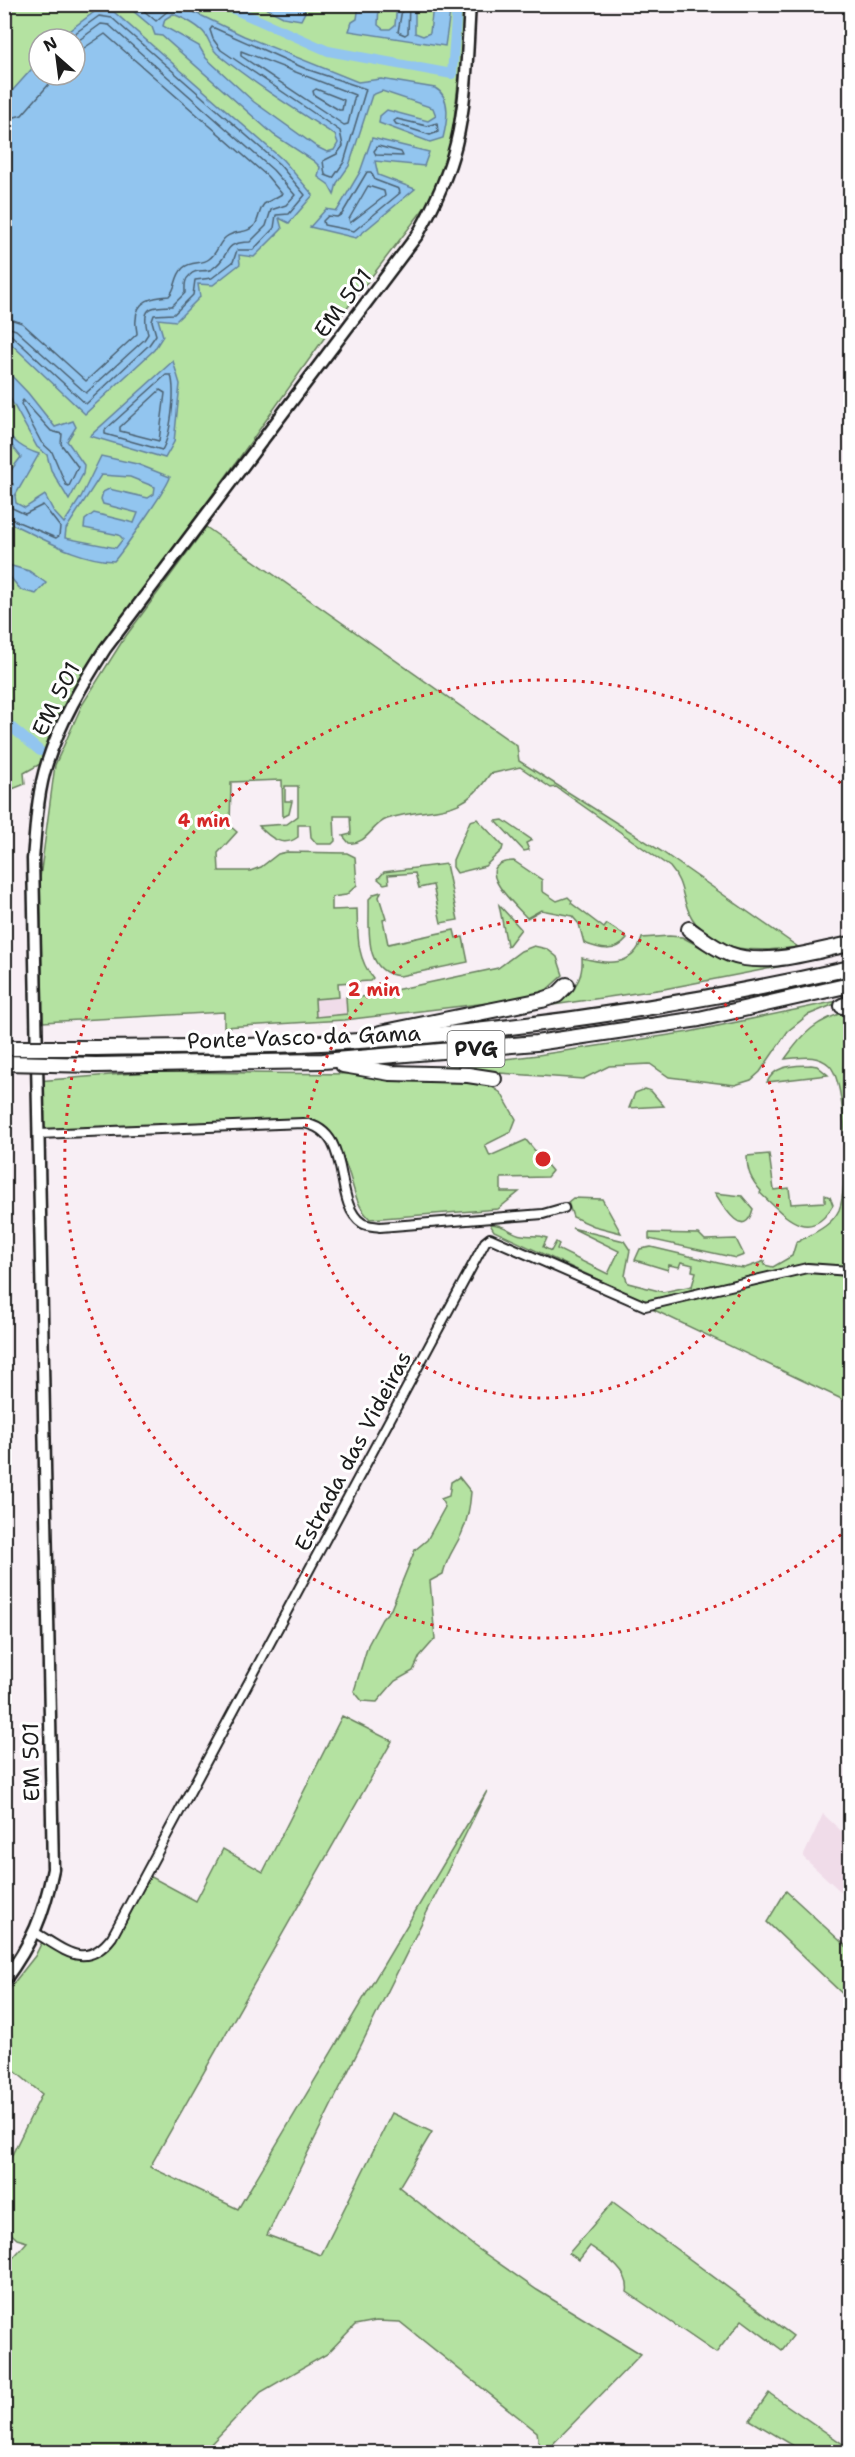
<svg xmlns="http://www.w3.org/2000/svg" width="855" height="2457" font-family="'Shantell Sans',sans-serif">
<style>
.built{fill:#f0dce9}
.green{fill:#b4e2a1;stroke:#687f5e;stroke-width:1.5;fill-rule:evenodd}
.water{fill:#92c5ef;stroke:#63819b;stroke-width:1.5;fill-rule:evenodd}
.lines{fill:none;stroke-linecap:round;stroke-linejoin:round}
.shore{stroke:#4b6070;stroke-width:1.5}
.canal{stroke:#92c5ef;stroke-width:10}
.minor-casing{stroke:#1c1c1c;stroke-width:12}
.secondary-casing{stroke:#1c1c1c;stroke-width:15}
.motorway-casing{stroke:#1c1c1c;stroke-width:18}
.minor{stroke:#fff;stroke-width:8}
.secondary{stroke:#fff;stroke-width:10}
.motorway{stroke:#fff;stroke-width:14}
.motorway-bridge-casing{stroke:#1c1c1c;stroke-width:18;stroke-linecap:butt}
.motorway-bridge{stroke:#fff;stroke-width:14}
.ring{fill:none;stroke:#d62828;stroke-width:3;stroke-dasharray:3 6}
.labels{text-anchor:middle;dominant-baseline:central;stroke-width:6;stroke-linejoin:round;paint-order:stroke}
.shield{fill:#fff;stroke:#606060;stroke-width:1.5}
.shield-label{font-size:21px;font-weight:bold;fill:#1c1c1c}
.street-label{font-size:22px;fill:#1c1c1c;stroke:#fff}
.centre{fill:#d62828;stroke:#fff;stroke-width:3}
.ring-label{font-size:18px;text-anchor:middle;font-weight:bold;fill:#d62828;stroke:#fff;stroke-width:6;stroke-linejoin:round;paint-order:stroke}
</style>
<rect width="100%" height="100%" fill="#f8eff5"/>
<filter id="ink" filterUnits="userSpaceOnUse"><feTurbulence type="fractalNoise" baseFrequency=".0167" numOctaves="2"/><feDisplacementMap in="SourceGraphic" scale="12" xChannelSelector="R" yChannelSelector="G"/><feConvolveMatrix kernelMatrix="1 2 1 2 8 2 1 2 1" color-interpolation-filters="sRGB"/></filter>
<g filter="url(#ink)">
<g class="built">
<path d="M346,997L347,1015L316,1017L315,999Z"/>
<path d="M823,1814L850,1839V1900L803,1857Z"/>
</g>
<g class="green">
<path d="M5,5H467L451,145L439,189L325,337L230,471L94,655L70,693L50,732L42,763L24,773L25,784L5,792ZM39,39H75V75H39Z"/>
<path d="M206,527L517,746L519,761L661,851L798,947C761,952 715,955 692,918C681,900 685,884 670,867L556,787L551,788L520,767L490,774C458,822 432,804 387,819C372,824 367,845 349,843L343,836L351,834L350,816H334L335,841L332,844H317L311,837L310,825H298V837C283,848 270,838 259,826L287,824L298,816V786H285V801H292L289,814L283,817L282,780L231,782L230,826L237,832L218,853L219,871H250L261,867L278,854L287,852L347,853L355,857L357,885L346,895L332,897V910L357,909C358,934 356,957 373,978L370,981L338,983L339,997L315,999L316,1017L347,1014L346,997H362L498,968L521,951L534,946L547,949L557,957L563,975L544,992L521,999L344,1020L224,1027V1012L43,1022L40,878L55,765L82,705L123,640Z"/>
<path d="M477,819L503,846L502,850L485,866L457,873L453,867V860L470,821Z"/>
<path d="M503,820L532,840L526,843L529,850L524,851L496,821Z"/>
<path d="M514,861L542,880V891L557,901L568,897L572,901L571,903L604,928L607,924L626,936L627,939C615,954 599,949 584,943L579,924L572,916L541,910L527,918C515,905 468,863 514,861Z"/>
<path d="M446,864L458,920L441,923L433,885L419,888L415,873L388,875L389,883L384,884L378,879L384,872Z"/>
<path d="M381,892L379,897L386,919L383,920L388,944L454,930L456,938L463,937L468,962L400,976C362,973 370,927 369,899L374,894Z"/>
<path d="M499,905L521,929L508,946L507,945Z"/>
<path d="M669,936L682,937L728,962L805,959L803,962L664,989L532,1008C560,1000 584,992 582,958C606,964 634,968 642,938Z"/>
<path d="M847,999L808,1015L788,1031L760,1072L751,1080L735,1085L669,1077L650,1064L609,1066L583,1079L429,1068L538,1055L689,1032Z"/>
<path d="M849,1011L850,1263L848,1268L809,1263L644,1301L494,1231L490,1224C508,1225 509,1233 522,1235C532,1237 537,1234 547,1238L543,1247L551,1251L556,1242L559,1244L557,1249L608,1274L619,1251L572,1228L624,1241L630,1250L625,1276L628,1283L663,1292L692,1286L696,1272L692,1271L693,1265L681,1262L679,1267L669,1265L668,1270L635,1260L640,1249L651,1247L735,1267L745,1268L765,1261L764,1265L773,1267L792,1256L796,1243C811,1234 831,1227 839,1210C849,1187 847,1081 829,1065C816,1053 801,1058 785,1059C804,1032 816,1020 849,1011Z"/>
<path d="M811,1065L817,1066L828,1075L767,1082C776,1064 793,1066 811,1065Z"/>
<path d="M147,1072L354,1074L483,1081L501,1093L516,1119L511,1132L485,1145L490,1156L526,1140L552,1171L547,1177L501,1178V1192H519L498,1209L370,1219C352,1202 354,1179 343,1158C336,1144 326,1135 314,1125L39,1134L37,1081Z"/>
<path d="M645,1089L651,1091L664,1106L629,1108L635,1093Z"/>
<path d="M769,1154L774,1190L789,1188L791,1204L825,1202V1195L830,1197L833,1205C809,1247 783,1214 760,1193L761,1191C751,1180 747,1171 747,1156Z"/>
<path d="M715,1193L742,1196L753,1209C744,1243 722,1204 715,1193Z"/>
<path d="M573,1198L602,1199L621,1233L594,1226L573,1217L568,1202Z"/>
<path d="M649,1233L699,1234L705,1240L736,1239L744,1255L736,1258L649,1239Z"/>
<path d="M807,1270L850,1277V1403L652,1309V1306Z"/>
<path d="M459,1477L471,1492C470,1506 467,1522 461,1535C454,1549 446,1559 443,1574L430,1581L435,1639L420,1656L413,1671L395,1681L377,1702L362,1701L354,1691L368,1645L382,1619L391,1609L415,1550L427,1540L445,1507L441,1499L449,1496L451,1482Z"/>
<path d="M342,1716L392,1741L150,2167L238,2209L487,1791L267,2235L321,2255L392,2113L432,2132L399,2187L474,2246L537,2290L641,2354L545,2452L540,2451L537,2432L400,2322L376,2321L355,2325L327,2354L261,2392L203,2452H5V2267L27,2242L17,2239L5,2228L4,2171L42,2094L5,2063V1994L35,1956L44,1938L79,1956L104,1947L146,1874L196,1901L223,1849L263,1872Z"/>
<path d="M786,1891L850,1950V2001L767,1922Z"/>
<path d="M613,2202L793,2336L782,2350L742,2320L716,2353L627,2292C631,2272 605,2256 590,2246L579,2260L569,2253Z"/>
<path d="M769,2393L850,2449V2452H804L750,2420Z"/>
</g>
<g class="water">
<path d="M126,5H179L244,36L358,82L381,79L435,88C452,97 447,122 443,138L430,142L379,123L380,116L387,110L428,121L436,116L433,108L382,91L372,95L349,166L337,183L334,195L328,184L318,177L320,167L314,161L274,135L162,36L155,35L152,27ZM173,14C183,18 198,25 205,34C210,41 211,50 220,56C256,85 296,110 335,135L338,143L334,150L327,152L317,147L254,102L206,58L199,46L163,26L165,19Z"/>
<path d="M260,5H304L305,12L301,20L283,17Z"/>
<path d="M359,5H379L378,25L383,29H390L395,25L397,5H415V33L423,36L430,33L433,5H451L445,46L349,31L352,22L357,19Z"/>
<path d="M97,10L114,12L283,160L313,195L289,223L279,218L282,229L254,257L239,255L240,264L213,285L198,284L200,297L176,321L158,319L163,336L154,350L85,414L5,338L4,100L39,61V75H75V39H58Z"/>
<path d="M372,138L429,152L424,166L375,161L378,175L415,189L356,238L310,227L326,209L337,211L360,172Z"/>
<path d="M173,361L180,384L174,442L165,458L90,436Z"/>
<path d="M5,369L28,393L55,427L73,421L76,427L67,441L84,465L83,474L69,500L51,470L47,455L37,447L5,389Z"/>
<path d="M4,429C14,442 23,449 39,454L15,496L16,503L25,508L45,495L54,512L64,523L81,497L101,456L137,464L170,477C170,484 122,552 114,561C75,560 40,536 5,521V478L21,457L13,447L5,451ZM101,475L130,477L155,487L154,494L148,498L109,489L103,492L101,499L103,504L138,513L134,523L94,513L85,520L84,528L119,535L123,539L116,548L65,538L66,529Z"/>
<path d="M5,564L29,571L46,583L36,594L21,590L5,571Z"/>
</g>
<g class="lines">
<g class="shore">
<path d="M136,4L156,21L170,9H179L181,4"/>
<path d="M403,4L398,32L405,35L408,33L409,4"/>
<path d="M212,27L306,69L366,89L344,162L333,178L325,175L323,161L337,154L343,146L340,131L221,50L213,39L210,30Z"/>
<path d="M241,51L355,95L348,124L344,125L241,56Z"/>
<path d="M316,89L344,100L342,110H339L314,95L313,91Z"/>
<path d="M397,119L427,126L437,123L438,132L430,135L396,124L394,121Z"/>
<path d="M4,120L22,115L57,75"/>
<path d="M378,146L401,152L403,156L376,155L374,151Z"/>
<path d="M367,172H371L375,180L399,189L400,193L354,231L324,225L323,221L328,216L337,217L342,214Z"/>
<path d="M368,186L384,191L385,196L350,223L349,219Z"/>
<path d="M4,317L22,323L86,381L137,334C137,329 135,325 136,320C136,300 153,297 169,296C177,288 174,277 183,268C191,260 202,265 209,259C218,253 218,243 226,237C236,229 246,235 255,225C259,219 259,210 264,204L282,194L267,176L105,34L75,54"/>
<path d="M4,326L16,330L86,393L144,340L148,334C141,307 149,307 172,306L185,293C185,286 184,280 190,275C196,268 205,273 212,269C234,254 219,243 250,242L266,226L271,210L286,205L295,195L273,170L109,25L101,24L75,43"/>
<path d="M4,334L11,335L86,404L149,345L156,335L152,321L154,315L174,314L193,295L195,280L212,278L233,262L237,250H253L274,228L276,215L289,214L305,195L279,164L112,18L99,16L67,39"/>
<path d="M166,375H171C176,392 171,435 162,450L105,434V430Z"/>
<path d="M160,390L165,393L159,441L120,431V427Z"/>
<path d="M23,400L51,431L62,434L61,444L78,467L69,486L66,485L52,452L41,442L21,404Z"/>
<path d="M4,482L13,484L9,496L12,508L25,514L43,505L60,527L59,536L56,538L4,516"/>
</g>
<g class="canal">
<path d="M49,4H54"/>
<path d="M222,4L328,51L452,74L457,4"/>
<path d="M4,721L40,751"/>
</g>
<defs>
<g id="minor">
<path d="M39,1134L303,1123C355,1131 331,1202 362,1223C366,1226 375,1226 380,1227L543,1214L564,1208"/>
<path d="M34,1932C64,1949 85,1972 112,1937L485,1242L490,1238L645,1306L807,1268L850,1271"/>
</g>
<path id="secondary" d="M4,1981C32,1943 44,1915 53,1869L33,859C36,827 37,794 47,763C60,722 82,685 105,649L418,234C434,206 448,176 456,144C467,99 467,50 470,4"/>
<g id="motorway">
<path d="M689,929C702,938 714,948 729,954C765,968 814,951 850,944"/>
<path d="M842,1006L850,1003"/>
<path d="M380,1033L542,1000L557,995L567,985"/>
<path d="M96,1048C206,1047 315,1046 424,1036C568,1023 710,1000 850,968"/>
<path d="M96,1065L323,1061L536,1043L699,1019L850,985"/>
<path d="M343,1065L390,1073L468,1075L494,1079"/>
</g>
</defs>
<use href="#minor" class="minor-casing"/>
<use href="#secondary" class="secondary-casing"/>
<use href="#motorway" class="motorway-casing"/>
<use href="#minor" class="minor"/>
<use href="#secondary" class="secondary"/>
<use href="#motorway" class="motorway"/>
<defs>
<g id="motorway-bridge">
<path d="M4,1048H96"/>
<path d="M4,1063L96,1065"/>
</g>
</defs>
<use href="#motorway-bridge" class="motorway-bridge-casing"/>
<use href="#motorway-bridge" class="motorway-bridge"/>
</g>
</g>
<g class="ring">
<circle cx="543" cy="1159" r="239"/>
<path d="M848 1529A479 479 0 1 1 848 789"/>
</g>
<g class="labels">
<rect class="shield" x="447.5" y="1031" width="57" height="36" rx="4.5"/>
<g class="shield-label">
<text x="476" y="1049">PVG</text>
</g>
<g class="street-label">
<text transform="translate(343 303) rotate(-53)">EM 501</text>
<text transform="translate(56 699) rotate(-63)">EM 501</text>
<text transform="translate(304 1037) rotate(-2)">Ponte Vasco da Gama</text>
<text transform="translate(353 1451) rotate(-62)">Estrada das Videiras</text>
<text transform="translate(31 1762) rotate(-91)">EM 501</text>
</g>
</g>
<circle cx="543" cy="1159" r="9" class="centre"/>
<g class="ring-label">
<text x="204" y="827">4 min</text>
<text x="374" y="996">2 min</text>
</g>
<rect width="855" height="2457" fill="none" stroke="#fff" stroke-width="24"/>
<rect x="12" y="12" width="831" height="2433" fill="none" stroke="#1c1c1c" stroke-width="2" filter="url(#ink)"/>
<g transform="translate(57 57) rotate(332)"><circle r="28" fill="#ffffff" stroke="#a4a4a4" stroke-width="1.5"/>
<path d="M0-4.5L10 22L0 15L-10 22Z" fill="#1c1c1c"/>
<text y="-9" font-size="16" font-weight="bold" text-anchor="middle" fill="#1c1c1c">N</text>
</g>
</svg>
